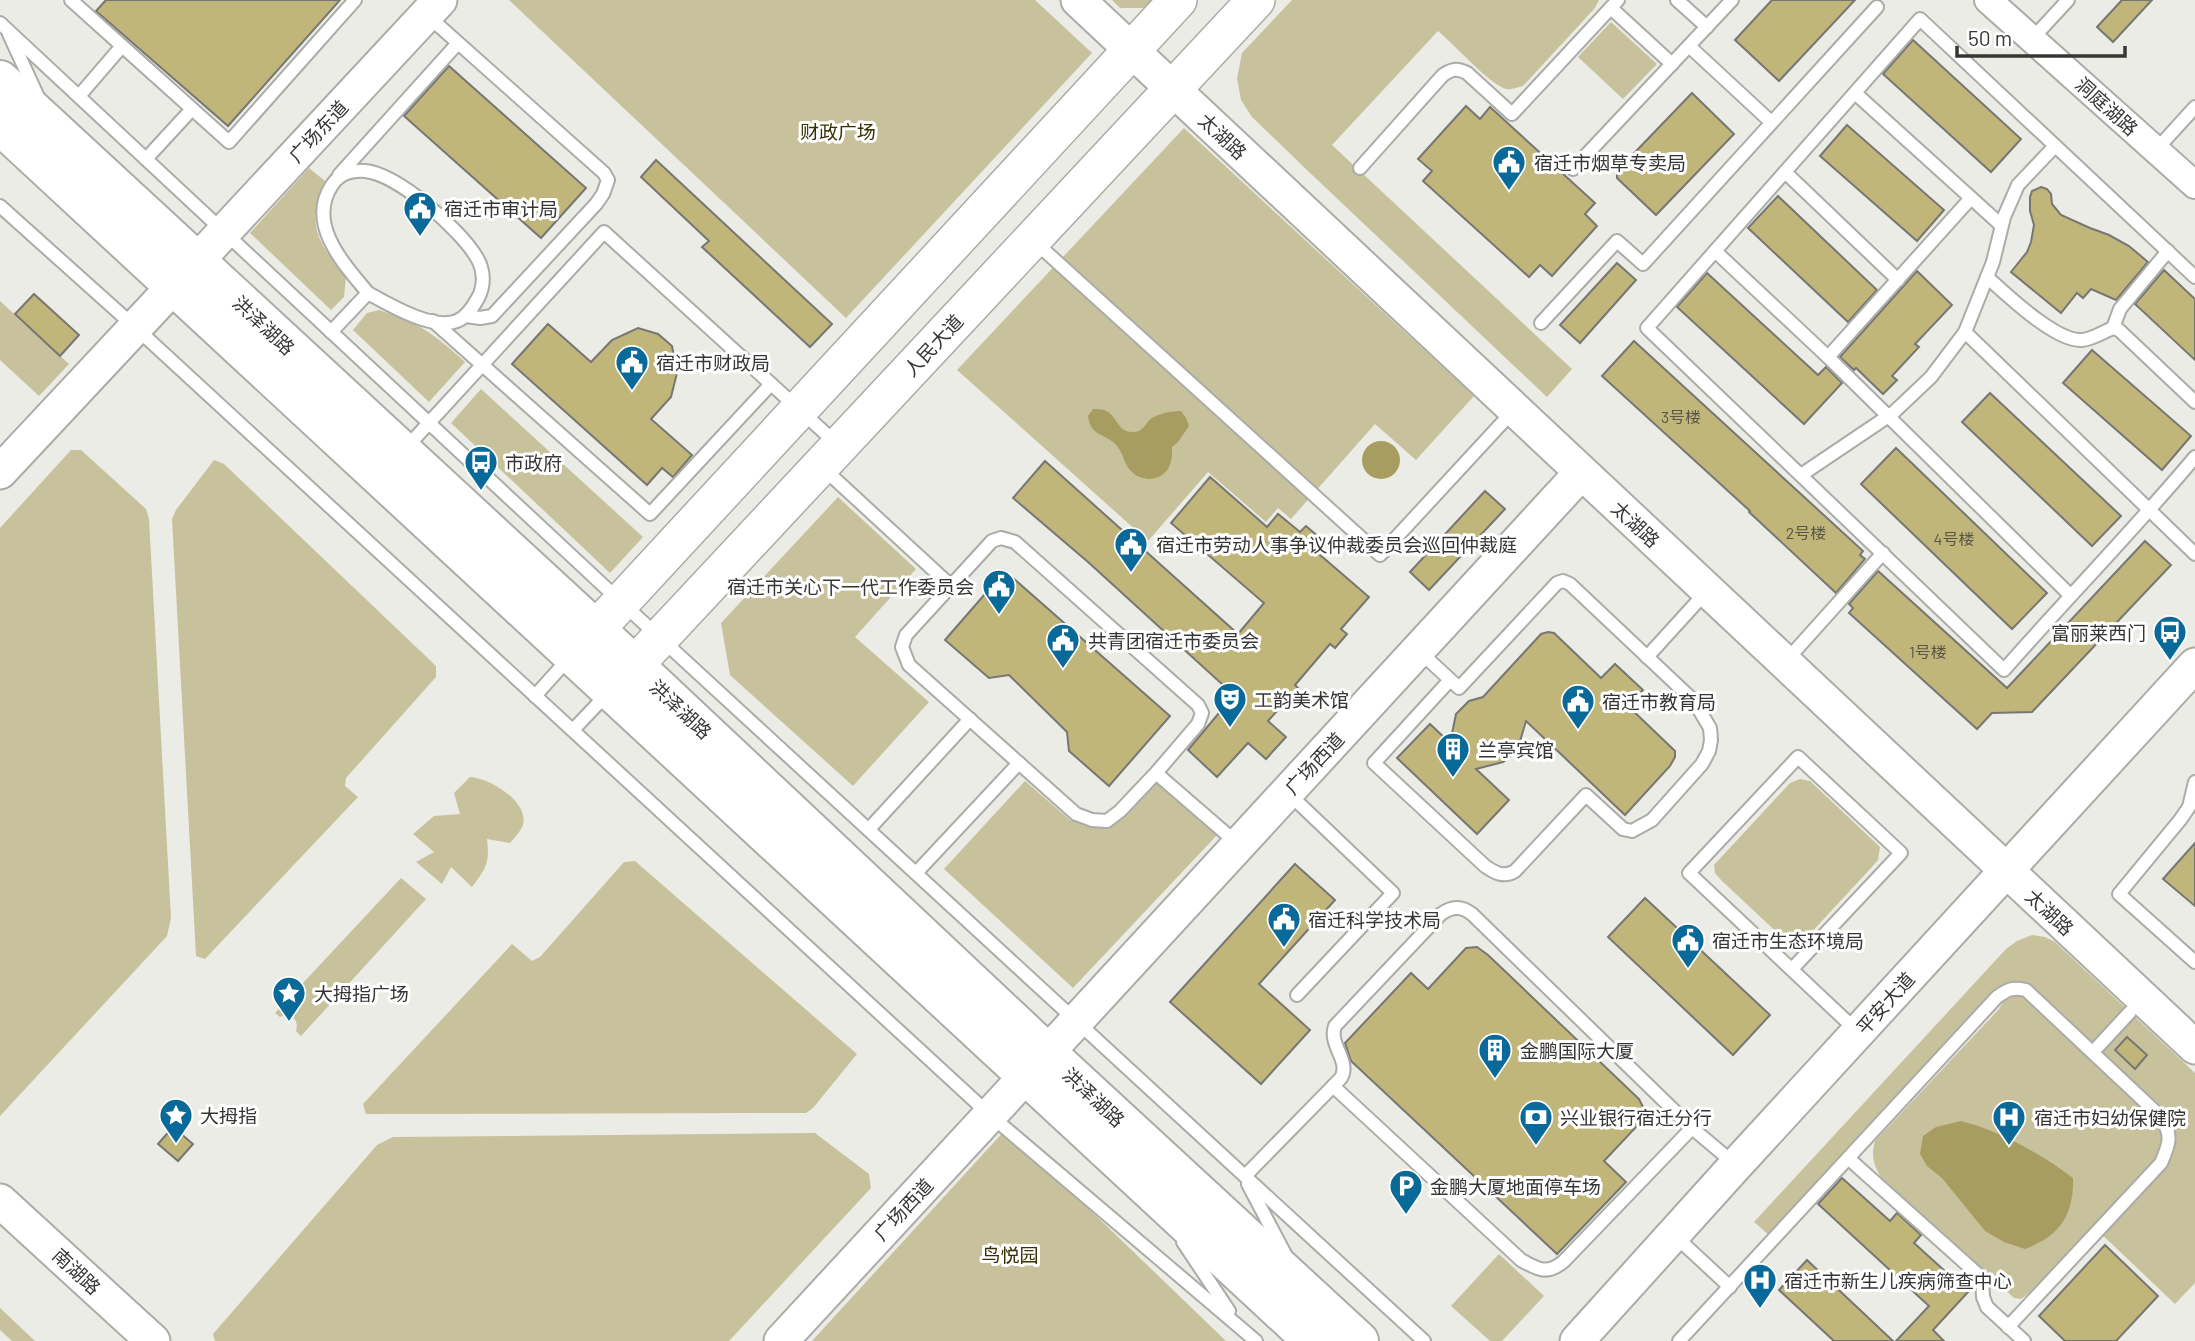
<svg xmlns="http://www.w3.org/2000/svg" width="2195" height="1341" font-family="Barlow,'Noto Sans SC',sans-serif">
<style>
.green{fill:#c7c19c}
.water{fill:#a79d61}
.building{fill:#c0b67a;stroke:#777672;stroke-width:2}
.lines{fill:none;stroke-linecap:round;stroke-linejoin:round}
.service-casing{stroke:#ababa7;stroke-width:16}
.minor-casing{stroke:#ababa7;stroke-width:30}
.tertiary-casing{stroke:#ababa7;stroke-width:37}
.secondary-casing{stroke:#ababa7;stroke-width:40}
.primary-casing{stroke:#ababa7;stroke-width:42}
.service{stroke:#fff;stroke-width:12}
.minor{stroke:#fff;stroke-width:26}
.tertiary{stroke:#fff;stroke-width:33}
.secondary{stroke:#fff;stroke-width:37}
.primary{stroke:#fff;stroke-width:38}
.labels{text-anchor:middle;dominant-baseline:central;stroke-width:6;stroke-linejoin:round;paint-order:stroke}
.number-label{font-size:16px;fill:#595646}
.street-label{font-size:19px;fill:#373635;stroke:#fff}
.park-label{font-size:19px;fill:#383000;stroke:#fff}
.poi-label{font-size:19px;fill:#373635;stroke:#fff;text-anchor:start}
</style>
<rect width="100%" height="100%" fill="#ecece7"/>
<g class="green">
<path d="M509,0H1035L1092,53L846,318Z"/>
<path d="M1112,0H1152L1145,8H1120Z"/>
<path d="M1292,0H1599L1595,8L1523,86C1518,87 1512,90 1506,89C1489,84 1454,44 1438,31L1332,145L1572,369L1547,397L1308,171L1252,117L1241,100L1237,78L1242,53Z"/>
<path d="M1611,22L1657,64L1623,99L1578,57Z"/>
<path d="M1184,128L1474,396L1416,460L1375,424L1291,519L1278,508L1266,522L1208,472L1148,541L957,370Z"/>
<path d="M309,168L325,181C306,225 317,242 346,276L344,297L331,310L250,233Z"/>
<path d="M0,301L69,364L39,396L0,360Z"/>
<path d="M379,310C420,323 434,334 465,362L429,402L353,330L367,313Z"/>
<path d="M481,389L643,537L610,573L451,423Z"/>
<path d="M71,450H81L146,509L149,519L171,918L167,936L0,1116V528Z"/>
<path d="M214,460L224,464L436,666V677L346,778L345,786L358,797L205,959L196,956L172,519L176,510Z"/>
<path d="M838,497L916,569L855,637L929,702L853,786L730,675L721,623Z"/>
<path d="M470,777C489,778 529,801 523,825C521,831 514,838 510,843L487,839C490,862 486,869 472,887L451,867L442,884L416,862L434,852L413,834L434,816L460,814L454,793Z"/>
<path d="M1800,779L1810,781L1880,847L1878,860L1871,868L1809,935C1800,942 1795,945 1784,939L1722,881L1715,873L1714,865L1790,783Z"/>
<path d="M1025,781L1070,820L1091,826L1155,781L1217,835L1073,988L944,869Z"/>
<path d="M635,861L857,1054L813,1108L806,1113L366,1114L363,1104L512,944L532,961L540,957L624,862Z"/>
<path d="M401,878L426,899L301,1036L296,1031C298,1023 296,1019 289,1014L280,1017L275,1013Z"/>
<path d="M2032,935L2045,937L2055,942L2195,1073V1283L2175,1304L2093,1226L2028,1294L2021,1299L2014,1298L1881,1177C1873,1164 1871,1155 1875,1141L1999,1009L2003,1002L2001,994L1995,989L1769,1235L1754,1222L2006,949L2017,941Z"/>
<path d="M1006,1129L1226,1341H812Z"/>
<path d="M815,1133L869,1174L871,1188L729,1341H215L213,1334L377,1145L393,1137Z"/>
<path d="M1499,1254L1544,1296L1502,1341H1490L1451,1306Z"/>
<path d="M0,1308L35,1341H12L0,1330Z"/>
</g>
<g class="water">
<path d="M1093,409C1096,409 1100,409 1104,410C1117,414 1117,433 1133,432C1145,432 1145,421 1154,417C1161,413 1173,411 1181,411L1186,418L1189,426L1178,442L1172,447C1172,455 1172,462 1168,469C1159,482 1140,482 1130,470C1124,463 1123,453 1117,446C1105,432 1091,438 1088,416Z"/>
<circle cx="1381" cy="460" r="19"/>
<path d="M1961,1121C1998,1130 2043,1155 2073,1178C2074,1215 2060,1236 2025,1249L2004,1242L1985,1231L1942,1178L1927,1166L1920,1154L1923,1136L1936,1127Z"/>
</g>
<g class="building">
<path d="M106,0H340L228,126L96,11Z"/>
<path d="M1772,0H1855L1779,81L1735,40Z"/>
<path d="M2122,0H2152L2113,42L2097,27Z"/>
<path d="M1913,40L2021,139L1991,172L1883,74Z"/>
<path d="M449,66L586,188L541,238L404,116Z"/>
<path d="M1692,93L1734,134L1656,215L1617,178V171Z"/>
<path d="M1466,106L1480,119L1490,107L1595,203L1585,214L1597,226L1552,276L1540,265L1529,277L1423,181L1432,171L1418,159Z"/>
<path d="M1847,125L1944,210L1917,241L1820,156Z"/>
<path d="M656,160L832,324L810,347L702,247L709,241L641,177Z"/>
<path d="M2041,187L2047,189L2051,194L2052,204L2061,215L2090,228L2109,235L2129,246L2148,262L2116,300L2091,289L2083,298L2077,293L2061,313L2011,272L2027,252L2031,242L2034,225L2030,211V197L2032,191Z"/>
<path d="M1778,196L1877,290L1848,322L1748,228Z"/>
<path d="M1617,263L1636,280L1580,343L1560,325Z"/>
<path d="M2164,270L2195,299V360L2135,304Z"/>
<path d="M1917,271L1952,305L1915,344L1919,347L1892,376L1897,380L1883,394L1856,368L1854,370L1840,357Z"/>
<path d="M1707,273L1818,375L1826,367L1842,383L1804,424L1677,307Z"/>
<path d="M34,294L79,335L60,356L15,314Z"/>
<path d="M548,324L591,362L612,340L638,328L658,334L672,346L677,373L671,397L651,419L692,455L673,477L662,468L647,485L512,364Z"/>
<path d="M1634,341L1863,551L1860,555L1865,559L1836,593L1749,512L1750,511L1602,376Z"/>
<path d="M2092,350L2191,436L2162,470L2063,383Z"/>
<path d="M1990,393L2121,516L2092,546L1962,422Z"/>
<path d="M1896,448L2047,593L2012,629L1861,484Z"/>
<path d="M1045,461L1238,634L1264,603L1171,523L1210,477L1267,527L1278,514L1300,532L1306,526L1327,544L1319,554L1369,597L1341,629L1347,634L1335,648L1330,644L1295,685L1298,688L1268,721L1286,737L1266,759L1248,743L1217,777L1188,750L1234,695L1088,562L1013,498Z"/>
<path d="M1485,491L1505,509L1429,590L1410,572Z"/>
<path d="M2145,541L2171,565L2032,712L1992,713L1977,729L1849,613L1853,608L1849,604L1878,571L2007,688Z"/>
<path d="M1005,571L1170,716L1109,786L1069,751L1067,732L1009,675L989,678L945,640Z"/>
<path d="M1548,632L1554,633L1601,678L1615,664L1643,690L1628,706L1675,751V757L1670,766L1625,815L1526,721L1518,748L1511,756L1503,762L1476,769L1509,800L1477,834L1397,758L1430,724L1450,743L1456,714L1469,701L1483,697L1541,634Z"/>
<path d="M2195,843V906L2163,879Z"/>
<path d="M1295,864L1335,900L1259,984L1310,1030L1261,1084L1170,1002Z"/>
<path d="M1645,898L1770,1015L1733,1055L1608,937Z"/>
<path d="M1477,947L1488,955L1639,1099L1643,1107V1116L1638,1125L1604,1161L1626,1182L1557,1254L1351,1061L1345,1043L1411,973L1428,989L1466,948Z"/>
<path d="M2127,1037L2147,1055L2135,1069L2115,1050Z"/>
<path d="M173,1127L193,1144L178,1161L158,1144Z"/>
<path d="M1842,1178L1890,1221L1897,1213L1921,1235L1914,1243L1968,1292L1933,1330L1944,1341H1896L1929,1306L1818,1204Z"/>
<path d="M2105,1245L2158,1296L2116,1341H2065L2039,1316Z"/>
<path d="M1807,1260L1893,1341H1834L1779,1290Z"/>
</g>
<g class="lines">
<defs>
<g id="service">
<path d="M71,0L229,142L355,0"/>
<path d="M1677,0L1707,27"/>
<path d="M1611,8L1672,64"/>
<path d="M428,16L604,173L608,180L603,194L596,204L492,316L480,318L466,316"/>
<path d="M0,23L621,602L1424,1341"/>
<path d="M9,34L38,97"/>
<path d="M2032,39L2068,0"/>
<path d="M1689,46L1771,122"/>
<path d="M1855,93L2001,225"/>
<path d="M79,96L122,46"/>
<path d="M2156,150L2195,107"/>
<path d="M146,159L192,109"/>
<path d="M1360,168L1443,75C1452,69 1457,68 1467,73L1512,114L1618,0"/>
<path d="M1573,169L1732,0"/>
<path d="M1785,172L1898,280"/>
<path d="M339,175L458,43"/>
<path d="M0,206L135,327L990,1115L1256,1341"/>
<path d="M1035,242L1380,555L1514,410"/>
<path d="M1715,251L1828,357L1971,198"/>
<path d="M1987,277C2007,295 2056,342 2082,340C2093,339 2103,332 2113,328L2119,330L2195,402"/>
<path d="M2195,277L1920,19L1647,328L2004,670C2067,598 2134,530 2195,457"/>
<path d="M433,321L650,514L771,384"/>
<path d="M1541,323L1617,241L1643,264L1877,7"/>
<path d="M2113,328L2120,309L2168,251"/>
<path d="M331,332L368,293C388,304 433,331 457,321C467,317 473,307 478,298C485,285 484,270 477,258C461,230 398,174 365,171C352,170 339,174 332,185C306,224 344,264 368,293"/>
<path d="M1965,332L2195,554"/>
<path d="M1828,357L2070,595"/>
<path d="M405,449L604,232L836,443"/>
<path d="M823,468L951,586"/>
<path d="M1801,475L1893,413L1931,377L1965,332L1993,262L2004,217L2018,185L2055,146"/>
<path d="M1418,650L1459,688L1557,583L1563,581L1570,584L1694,701L1710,728L1711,740L1709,751L1702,764L1652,820L1632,831L1623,829L1586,795L1515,871C1504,878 1495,873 1485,866L1374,763L1450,680"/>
<path d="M1647,657L1707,591"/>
<path d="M1785,662L1883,553"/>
<path d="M535,696L570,657"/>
<path d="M573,730L608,693"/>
<path d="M1156,773L1198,724L1202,713L1198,705L1015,542L1001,538L992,541L906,635L902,647L909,665L1076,814L1092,820L1107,821L1120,811L1156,773L1238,844"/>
<path d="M2195,782L2189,807L2180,820L2119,894L2195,962"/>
<path d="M1287,792L1393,893L1297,995"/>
<path d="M869,829L970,719"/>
<path d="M916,873L1019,763"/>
<path d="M1792,969L1901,853L1798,757L1689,873L1858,1032"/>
<path d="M2093,1052L2130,1012"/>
<path d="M1333,1086L1521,1260C1538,1270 1548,1275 1564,1261L1692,1128"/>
<path d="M1848,1158L1982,1278L1983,1297L1987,1307L2024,1341"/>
<path d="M1245,1176L1341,1078C1351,1061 1328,1045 1335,1026L1441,914C1452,906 1462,906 1472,914L1692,1128L1736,1165"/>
<path d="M1248,1184L1285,1254"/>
<path d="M1674,1235L1730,1287"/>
<path d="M1183,1242L1229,1311"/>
<path d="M1679,1341L1997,997C2008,989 2013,987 2026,990L2159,1115C2173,1134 2170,1143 2161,1163L2008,1327"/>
</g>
<path id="minor" d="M1988,0L2195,185"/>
<g id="tertiary">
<path d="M1078,0L2195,1047"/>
<path d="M196,262L440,0"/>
<path d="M0,472L174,286"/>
<path d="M1047,1053L1581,473"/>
<path d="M0,1201L153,1341"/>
<path d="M781,1341L1026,1076"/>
<path d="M1577,1341L1736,1165L2195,665"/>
</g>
<g id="secondary">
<path d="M575,652L1178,0"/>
<path d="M614,687L1256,0"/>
</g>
<g id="primary">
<path d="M0,80L634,665L1047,1053L1359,1341"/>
<path d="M0,125L1313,1341"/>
</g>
</defs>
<use href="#service" class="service-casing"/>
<use href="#minor" class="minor-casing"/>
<use href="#tertiary" class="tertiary-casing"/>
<use href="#secondary" class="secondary-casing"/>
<use href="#primary" class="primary-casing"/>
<use href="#service" class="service"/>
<use href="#minor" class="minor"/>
<use href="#tertiary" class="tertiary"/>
<use href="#secondary" class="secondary"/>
<use href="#primary" class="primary"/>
</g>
<defs>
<symbol id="civic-pin" viewBox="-11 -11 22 30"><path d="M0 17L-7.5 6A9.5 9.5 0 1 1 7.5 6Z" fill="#096998" stroke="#fff"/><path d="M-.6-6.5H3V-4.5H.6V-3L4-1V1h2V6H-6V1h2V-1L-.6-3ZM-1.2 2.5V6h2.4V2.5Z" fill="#fff"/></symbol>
<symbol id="bus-pin" viewBox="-11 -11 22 30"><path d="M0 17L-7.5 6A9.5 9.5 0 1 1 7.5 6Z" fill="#096998" stroke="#fff"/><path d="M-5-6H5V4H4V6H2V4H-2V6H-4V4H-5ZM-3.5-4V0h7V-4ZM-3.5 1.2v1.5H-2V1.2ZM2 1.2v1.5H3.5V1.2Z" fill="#fff"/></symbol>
<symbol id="theatre-pin" viewBox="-11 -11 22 30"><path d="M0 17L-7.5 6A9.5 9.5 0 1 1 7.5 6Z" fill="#096998" stroke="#fff"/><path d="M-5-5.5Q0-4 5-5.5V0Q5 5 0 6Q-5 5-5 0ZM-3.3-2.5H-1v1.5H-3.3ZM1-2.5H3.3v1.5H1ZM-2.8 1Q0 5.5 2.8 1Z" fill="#fff"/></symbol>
<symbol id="building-pin" viewBox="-11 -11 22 30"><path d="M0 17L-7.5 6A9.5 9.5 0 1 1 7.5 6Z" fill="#096998" stroke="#fff"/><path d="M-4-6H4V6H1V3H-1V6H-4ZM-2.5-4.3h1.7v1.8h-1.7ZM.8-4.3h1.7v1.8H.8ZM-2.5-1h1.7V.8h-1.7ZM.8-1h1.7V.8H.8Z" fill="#fff"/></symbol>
<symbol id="sight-pin" viewBox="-11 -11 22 30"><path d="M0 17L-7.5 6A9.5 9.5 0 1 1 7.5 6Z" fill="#096998" stroke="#fff"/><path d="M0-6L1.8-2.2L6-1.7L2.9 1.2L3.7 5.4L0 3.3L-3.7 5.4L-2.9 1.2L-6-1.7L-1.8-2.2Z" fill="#fff"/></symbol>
<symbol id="bank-pin" viewBox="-11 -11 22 30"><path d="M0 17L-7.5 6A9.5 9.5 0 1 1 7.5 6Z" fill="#096998" stroke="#fff"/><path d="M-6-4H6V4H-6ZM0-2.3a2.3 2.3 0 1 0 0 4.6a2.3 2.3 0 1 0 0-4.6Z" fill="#fff"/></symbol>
<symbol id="hospital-pin" viewBox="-11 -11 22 30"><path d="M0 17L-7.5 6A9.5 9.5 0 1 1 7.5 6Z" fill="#096998" stroke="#fff"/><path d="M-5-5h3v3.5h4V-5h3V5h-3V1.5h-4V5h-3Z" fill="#fff"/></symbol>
<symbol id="parking-pin" viewBox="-11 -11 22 30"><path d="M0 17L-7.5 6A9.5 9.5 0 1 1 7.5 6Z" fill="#096998" stroke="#fff"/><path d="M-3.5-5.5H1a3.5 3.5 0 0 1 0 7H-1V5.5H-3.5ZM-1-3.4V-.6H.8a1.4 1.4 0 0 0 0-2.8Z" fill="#fff"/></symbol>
</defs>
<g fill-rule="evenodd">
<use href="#civic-pin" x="1490" y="143" width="38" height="52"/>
<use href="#civic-pin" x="401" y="189" width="38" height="52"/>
<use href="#civic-pin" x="613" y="343" width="38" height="52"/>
<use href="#bus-pin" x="462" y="443" width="38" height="52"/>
<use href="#civic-pin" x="1112" y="525" width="38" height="52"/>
<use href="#civic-pin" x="980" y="567" width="38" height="52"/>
<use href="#bus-pin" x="2151" y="613" width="38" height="52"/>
<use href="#civic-pin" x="1044" y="621" width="38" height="52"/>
<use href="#theatre-pin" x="1211" y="680" width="38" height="52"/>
<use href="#civic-pin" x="1559" y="682" width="38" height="52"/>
<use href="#building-pin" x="1434" y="730" width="38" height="52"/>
<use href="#civic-pin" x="1265" y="900" width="38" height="52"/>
<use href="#civic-pin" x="1669" y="921" width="38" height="52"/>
<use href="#sight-pin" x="270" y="974" width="38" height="52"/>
<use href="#building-pin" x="1476" y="1031" width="38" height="52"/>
<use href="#sight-pin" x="157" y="1096" width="38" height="52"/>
<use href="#bank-pin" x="1517" y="1098" width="38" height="52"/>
<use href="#hospital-pin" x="1990" y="1098" width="38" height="52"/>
<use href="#parking-pin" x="1387" y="1167" width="38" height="52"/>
<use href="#hospital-pin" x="1741" y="1261" width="38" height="52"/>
</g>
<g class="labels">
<g class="number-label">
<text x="1681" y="416">3号楼</text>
<text x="1806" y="532">2号楼</text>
<text x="1954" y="538">4号楼</text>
<text x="1928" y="651">1号楼</text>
</g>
<g class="street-label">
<text transform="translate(2107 106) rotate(42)">洞庭湖路</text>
<text transform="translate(318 131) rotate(-47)">广场东道</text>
<text transform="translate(1223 136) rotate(43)">太湖路</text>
<text transform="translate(264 325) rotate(43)">洪泽湖路</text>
<text transform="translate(933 345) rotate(-47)">人民大道</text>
<text transform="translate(1636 524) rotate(43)">太湖路</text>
<text transform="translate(681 709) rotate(43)">洪泽湖路</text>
<text transform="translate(1314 763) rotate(-47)">广场西道</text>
<text transform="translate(2050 912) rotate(43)">太湖路</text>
<text transform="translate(1885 1003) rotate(-48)">平安大道</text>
<text transform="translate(1094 1097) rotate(43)">洪泽湖路</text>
<text transform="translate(903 1209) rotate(-47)">广场西道</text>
<text transform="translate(77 1271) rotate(43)">南湖路</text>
</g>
<g class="park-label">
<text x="838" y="131">财政广场</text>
<text x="1010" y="1254">鸟悦园</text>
</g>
<g class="poi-label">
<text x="1534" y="162">宿迁市烟草专卖局</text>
<text x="444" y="208">宿迁市审计局</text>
<text x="656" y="362">宿迁市财政局</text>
<text x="505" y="462">市政府</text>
<text x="1156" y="544">宿迁市劳动人事争议仲裁委员会巡回仲裁庭</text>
<text x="974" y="586" text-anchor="end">宿迁市关心下一代工作委员会</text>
<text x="2146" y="632" text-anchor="end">富丽莱西门</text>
<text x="1088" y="640">共青团宿迁市委员会</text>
<text x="1254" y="699">工韵美术馆</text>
<text x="1602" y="701">宿迁市教育局</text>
<text x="1478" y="749">兰亭宾馆</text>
<text x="1308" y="919">宿迁科学技术局</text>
<text x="1712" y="940">宿迁市生态环境局</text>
<text x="314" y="993">大拇指广场</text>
<text x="1520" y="1050">金鹏国际大厦</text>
<text x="200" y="1115">大拇指</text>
<text x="1560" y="1117">兴业银行宿迁分行</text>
<text x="2034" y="1117">宿迁市妇幼保健院</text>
<text x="1430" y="1186">金鹏大厦地面停车场</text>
<text x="1784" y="1280">宿迁市新生儿疾病筛查中心</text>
</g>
</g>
<path d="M1957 46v10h168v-10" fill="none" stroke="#373635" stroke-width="3.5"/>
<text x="1968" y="46" font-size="21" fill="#373635" stroke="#ffffff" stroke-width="5" paint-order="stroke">50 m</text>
</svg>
